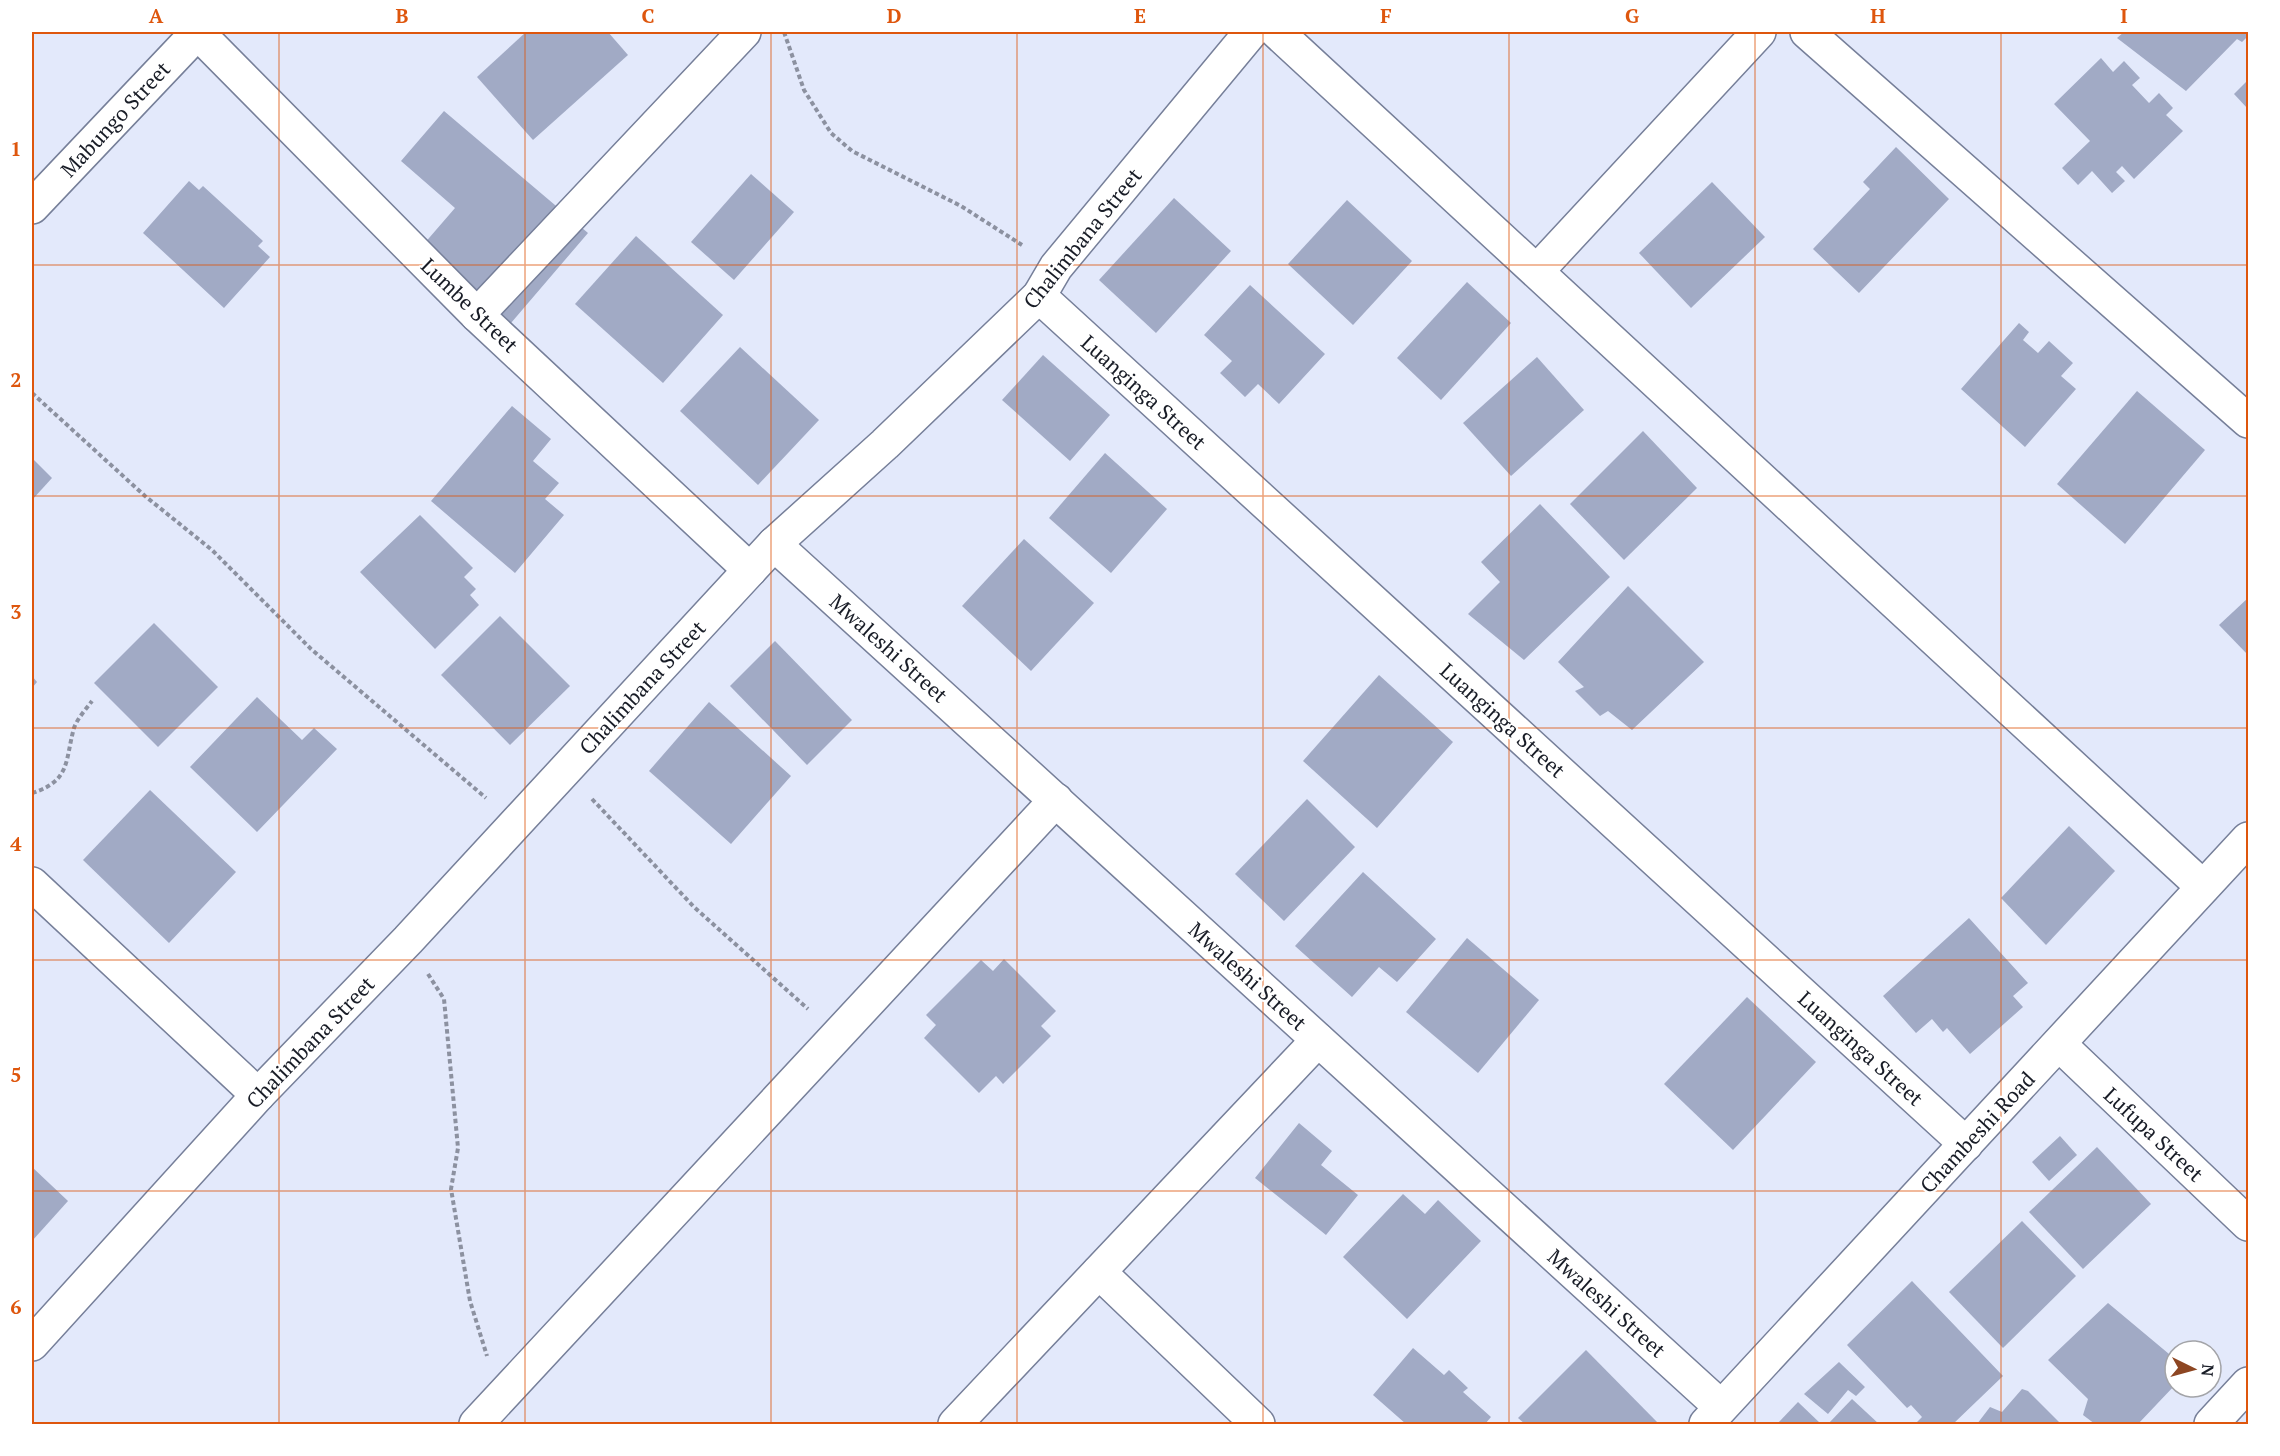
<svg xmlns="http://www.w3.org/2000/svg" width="2280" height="1456" font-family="'PT Serif',serif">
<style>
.building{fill:#a1aac5}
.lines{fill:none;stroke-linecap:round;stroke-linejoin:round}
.minor-casing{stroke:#767f99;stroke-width:36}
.path{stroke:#8c91a0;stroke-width:4;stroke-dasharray:4.5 3;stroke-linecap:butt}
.minor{stroke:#fff;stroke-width:33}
.grid{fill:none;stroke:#de560d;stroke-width:1.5;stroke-opacity:0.55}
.labels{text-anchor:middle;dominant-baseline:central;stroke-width:4.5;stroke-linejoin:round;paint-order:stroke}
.street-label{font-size:21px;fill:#181c26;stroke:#fff}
.neatline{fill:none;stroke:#de560d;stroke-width:2}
.grid-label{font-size:20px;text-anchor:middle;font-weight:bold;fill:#de560d}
</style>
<rect width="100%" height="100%" fill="#e3e9fb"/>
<g class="building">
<path d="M526,32H608L628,55L533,140L477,77Z"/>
<path d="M2124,32H2248V36L2242,42L2237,39L2186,91L2117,38Z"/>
<path d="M2101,58L2113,72L2124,61L2140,78L2132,85L2149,103L2159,93L2173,108L2166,115L2183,131L2134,179L2122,166L2116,172L2125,181L2112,193L2092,171L2078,185L2062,168L2090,141L2054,104Z"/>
<path d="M2248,80V109L2234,94Z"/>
<path d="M444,111L588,233L511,323L423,245L455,208L401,161Z"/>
<path d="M1896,147L1949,199L1859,293L1813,249L1870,189L1863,182Z"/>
<path d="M751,174L794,212L734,280L691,242Z"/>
<path d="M189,181L199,190L203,186L263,241L258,246L270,257L224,308L143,233Z"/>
<path d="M1712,182L1765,237L1691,308L1639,253Z"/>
<path d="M1174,198L1231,251L1156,333L1099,280Z"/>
<path d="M1347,200L1412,261L1353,325L1288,264Z"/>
<path d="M636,236L723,315L663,383L575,304Z"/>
<path d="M1467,282L1511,323L1441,400L1397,358Z"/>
<path d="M1250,285L1325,354L1279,404L1258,384L1245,397L1220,373L1232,361L1204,335Z"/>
<path d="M2019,323L2029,332L2023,340L2038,353L2049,341L2073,363L2061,376L2076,389L2025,447L1961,389Z"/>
<path d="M740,347L819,420L758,485L680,411Z"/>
<path d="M1043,355L1110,415L1070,461L1002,400Z"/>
<path d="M1537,357L1584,410L1511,476L1463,423Z"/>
<path d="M2137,391L2205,450L2125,544L2057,484Z"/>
<path d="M512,406L551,439L533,461L559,483L545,499L564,515L515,573L431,501Z"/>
<path d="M1643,431L1697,488L1624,560L1570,504Z"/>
<path d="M1105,453L1167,509L1111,573L1049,518Z"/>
<path d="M32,458L52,478L32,500Z"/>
<path d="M1540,504L1610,577L1524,660L1468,614L1500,582L1481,562Z"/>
<path d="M420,515L473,568L464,577L476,589L470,595L479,605L435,649L360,572Z"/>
<path d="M1024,539L1094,603L1031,671L962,606Z"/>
<path d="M1628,586L1704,662L1632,730L1608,711L1600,716L1575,691L1584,687L1558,662Z"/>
<path d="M2248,598V655L2219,625Z"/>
<path d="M500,616L570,686L510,745L441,675Z"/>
<path d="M154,623L218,687L158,747L94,683Z"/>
<path d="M775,641L852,720L807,765L730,686Z"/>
<path d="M1379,675L1453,742L1377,828L1303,761Z"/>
<path d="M32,676L37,682L32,688Z"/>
<path d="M257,697L302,740L314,728L337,749L257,832L190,767Z"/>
<path d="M709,702L791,776L731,844L649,771Z"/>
<path d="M150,790L236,872L169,943L83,860Z"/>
<path d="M1307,799L1355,847L1284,921L1235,874Z"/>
<path d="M2069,826L2115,871L2046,945L2001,898Z"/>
<path d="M1363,872L1436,939L1397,982L1379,967L1352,997L1295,946Z"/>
<path d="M1969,918L2028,983L2013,996L2023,1007L1970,1054L1947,1028L1943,1032L1932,1019L1916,1033L1883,996Z"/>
<path d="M1467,938L1539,1000L1478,1073L1406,1012Z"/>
<path d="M1004,959L1056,1011L1041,1026L1051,1036L1003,1084L996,1076L979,1093L924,1038L936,1025L926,1015L981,960L993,971Z"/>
<path d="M1747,997L1816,1062L1733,1150L1664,1084Z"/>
<path d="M1299,1123L1332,1151L1321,1165L1358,1195L1326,1235L1255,1178Z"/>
<path d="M2060,1136L2077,1155L2049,1181L2032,1162Z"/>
<path d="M2097,1147L2151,1204L2083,1269L2029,1212Z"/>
<path d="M32,1167L68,1201L32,1241Z"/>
<path d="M1403,1194L1425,1214L1438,1200L1481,1241L1407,1319L1343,1257Z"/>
<path d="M2022,1221L2076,1276L2003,1348L1949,1292Z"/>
<path d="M1912,1281L2003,1376L1953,1424H1915L1922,1417L1911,1405L1907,1408L1847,1345Z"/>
<path d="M2108,1303L2175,1359V1385L2138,1424H2095L2083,1415L2088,1399L2048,1360Z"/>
<path d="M1413,1348L1444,1375L1449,1370L1468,1388L1463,1392L1491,1417L1485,1424H1406L1373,1395Z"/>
<path d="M1586,1350L1659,1424H1525L1518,1418Z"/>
<path d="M1839,1362L1865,1387L1856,1396L1848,1390L1828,1414L1804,1394Z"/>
<path d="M2022,1389L2028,1391L2061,1424H1977L1990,1407L2002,1412Z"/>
<path d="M1852,1399L1879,1424H1828Z"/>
<path d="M1798,1402L1821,1424H1777Z"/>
</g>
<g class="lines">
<defs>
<g id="minor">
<path d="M197,32L477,315L750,570"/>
<path d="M1277,32L2203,887"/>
<path d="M1807,32L2248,421"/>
<path d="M32,207L198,32"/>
<path d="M1538,270L1759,32"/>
<path d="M1039,296L1966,1144"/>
<path d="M477,315L744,32"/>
<path d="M774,544L1721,1407"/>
<path d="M32,884L258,1095"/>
<path d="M2059,1044L2248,1224"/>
<path d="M1099,1272L1258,1424"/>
<path d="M32,1344L258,1095L408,940L774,544L885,444L1039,296L1056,267L1251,32"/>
<path d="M476,1424L1056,800"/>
<path d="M955,1424L1318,1040"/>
<path d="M1706,1424L2248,839"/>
<path d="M2211,1424L2248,1384"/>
</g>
</defs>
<use href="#minor" class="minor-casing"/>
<g class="path">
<path d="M784,32L804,90L831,133L852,151L961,206L1022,245"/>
<path d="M32,393L145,496L212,550L311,649L486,798"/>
<path d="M32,793C71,781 65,760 74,728C77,719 86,709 92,701"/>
<path d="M592,799L694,907L808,1009"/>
<path d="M428,974L444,999L458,1148L451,1189L470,1301L487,1356"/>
</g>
<use href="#minor" class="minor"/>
</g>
<path class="grid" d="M279,32V1424M525,32V1424M771,32V1424M1017,32V1424M1263,32V1424M1509,32V1424M1755,32V1424M2001,32V1424M32,265H2248M32,496H2248M32,728H2248M32,960H2248M32,1191H2248"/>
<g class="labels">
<g class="street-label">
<text transform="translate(115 119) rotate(-47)">Mabungo Street</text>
<text transform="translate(1082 238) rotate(-51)">Chalimbana Street</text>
<text transform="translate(470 305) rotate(44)">Lumbe Street</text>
<text transform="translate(1144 392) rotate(42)">Luanginga Street</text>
<text transform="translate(889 648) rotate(42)">Mwaleshi Street</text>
<text transform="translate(642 687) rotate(-47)">Chalimbana Street</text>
<text transform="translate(1503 720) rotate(42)">Luanginga Street</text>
<text transform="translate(1248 976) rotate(42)">Mwaleshi Street</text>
<text transform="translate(310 1042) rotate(-46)">Chalimbana Street</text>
<text transform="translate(1861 1048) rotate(42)">Luanginga Street</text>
<text transform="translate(1977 1132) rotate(-47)">Chambeshi Road</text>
<text transform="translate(2154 1134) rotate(43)">Lufupa Street</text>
<text transform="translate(1607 1303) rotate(42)">Mwaleshi Street</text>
</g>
</g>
<rect width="2280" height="1456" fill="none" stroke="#ffffff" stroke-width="66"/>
<g transform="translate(2193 1369) rotate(95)"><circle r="28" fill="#ffffff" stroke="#a3a4a8" stroke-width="1.5"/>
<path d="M0-4.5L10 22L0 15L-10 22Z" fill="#8d4622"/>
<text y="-9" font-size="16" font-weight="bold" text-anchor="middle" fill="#181c26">N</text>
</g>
<rect x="33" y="33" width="2214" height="1390" class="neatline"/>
<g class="grid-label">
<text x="156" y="23">A</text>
<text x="402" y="23">B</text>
<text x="648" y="23">C</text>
<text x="894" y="23">D</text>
<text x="1140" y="23">E</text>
<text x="1386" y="23">F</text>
<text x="1632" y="23">G</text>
<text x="1878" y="23">H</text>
<text x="2124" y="23">I</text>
<text x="16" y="156">1</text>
<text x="16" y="387">2</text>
<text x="16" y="619">3</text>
<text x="16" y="851">4</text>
<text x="16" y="1082">5</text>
<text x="16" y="1314">6</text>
</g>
</svg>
